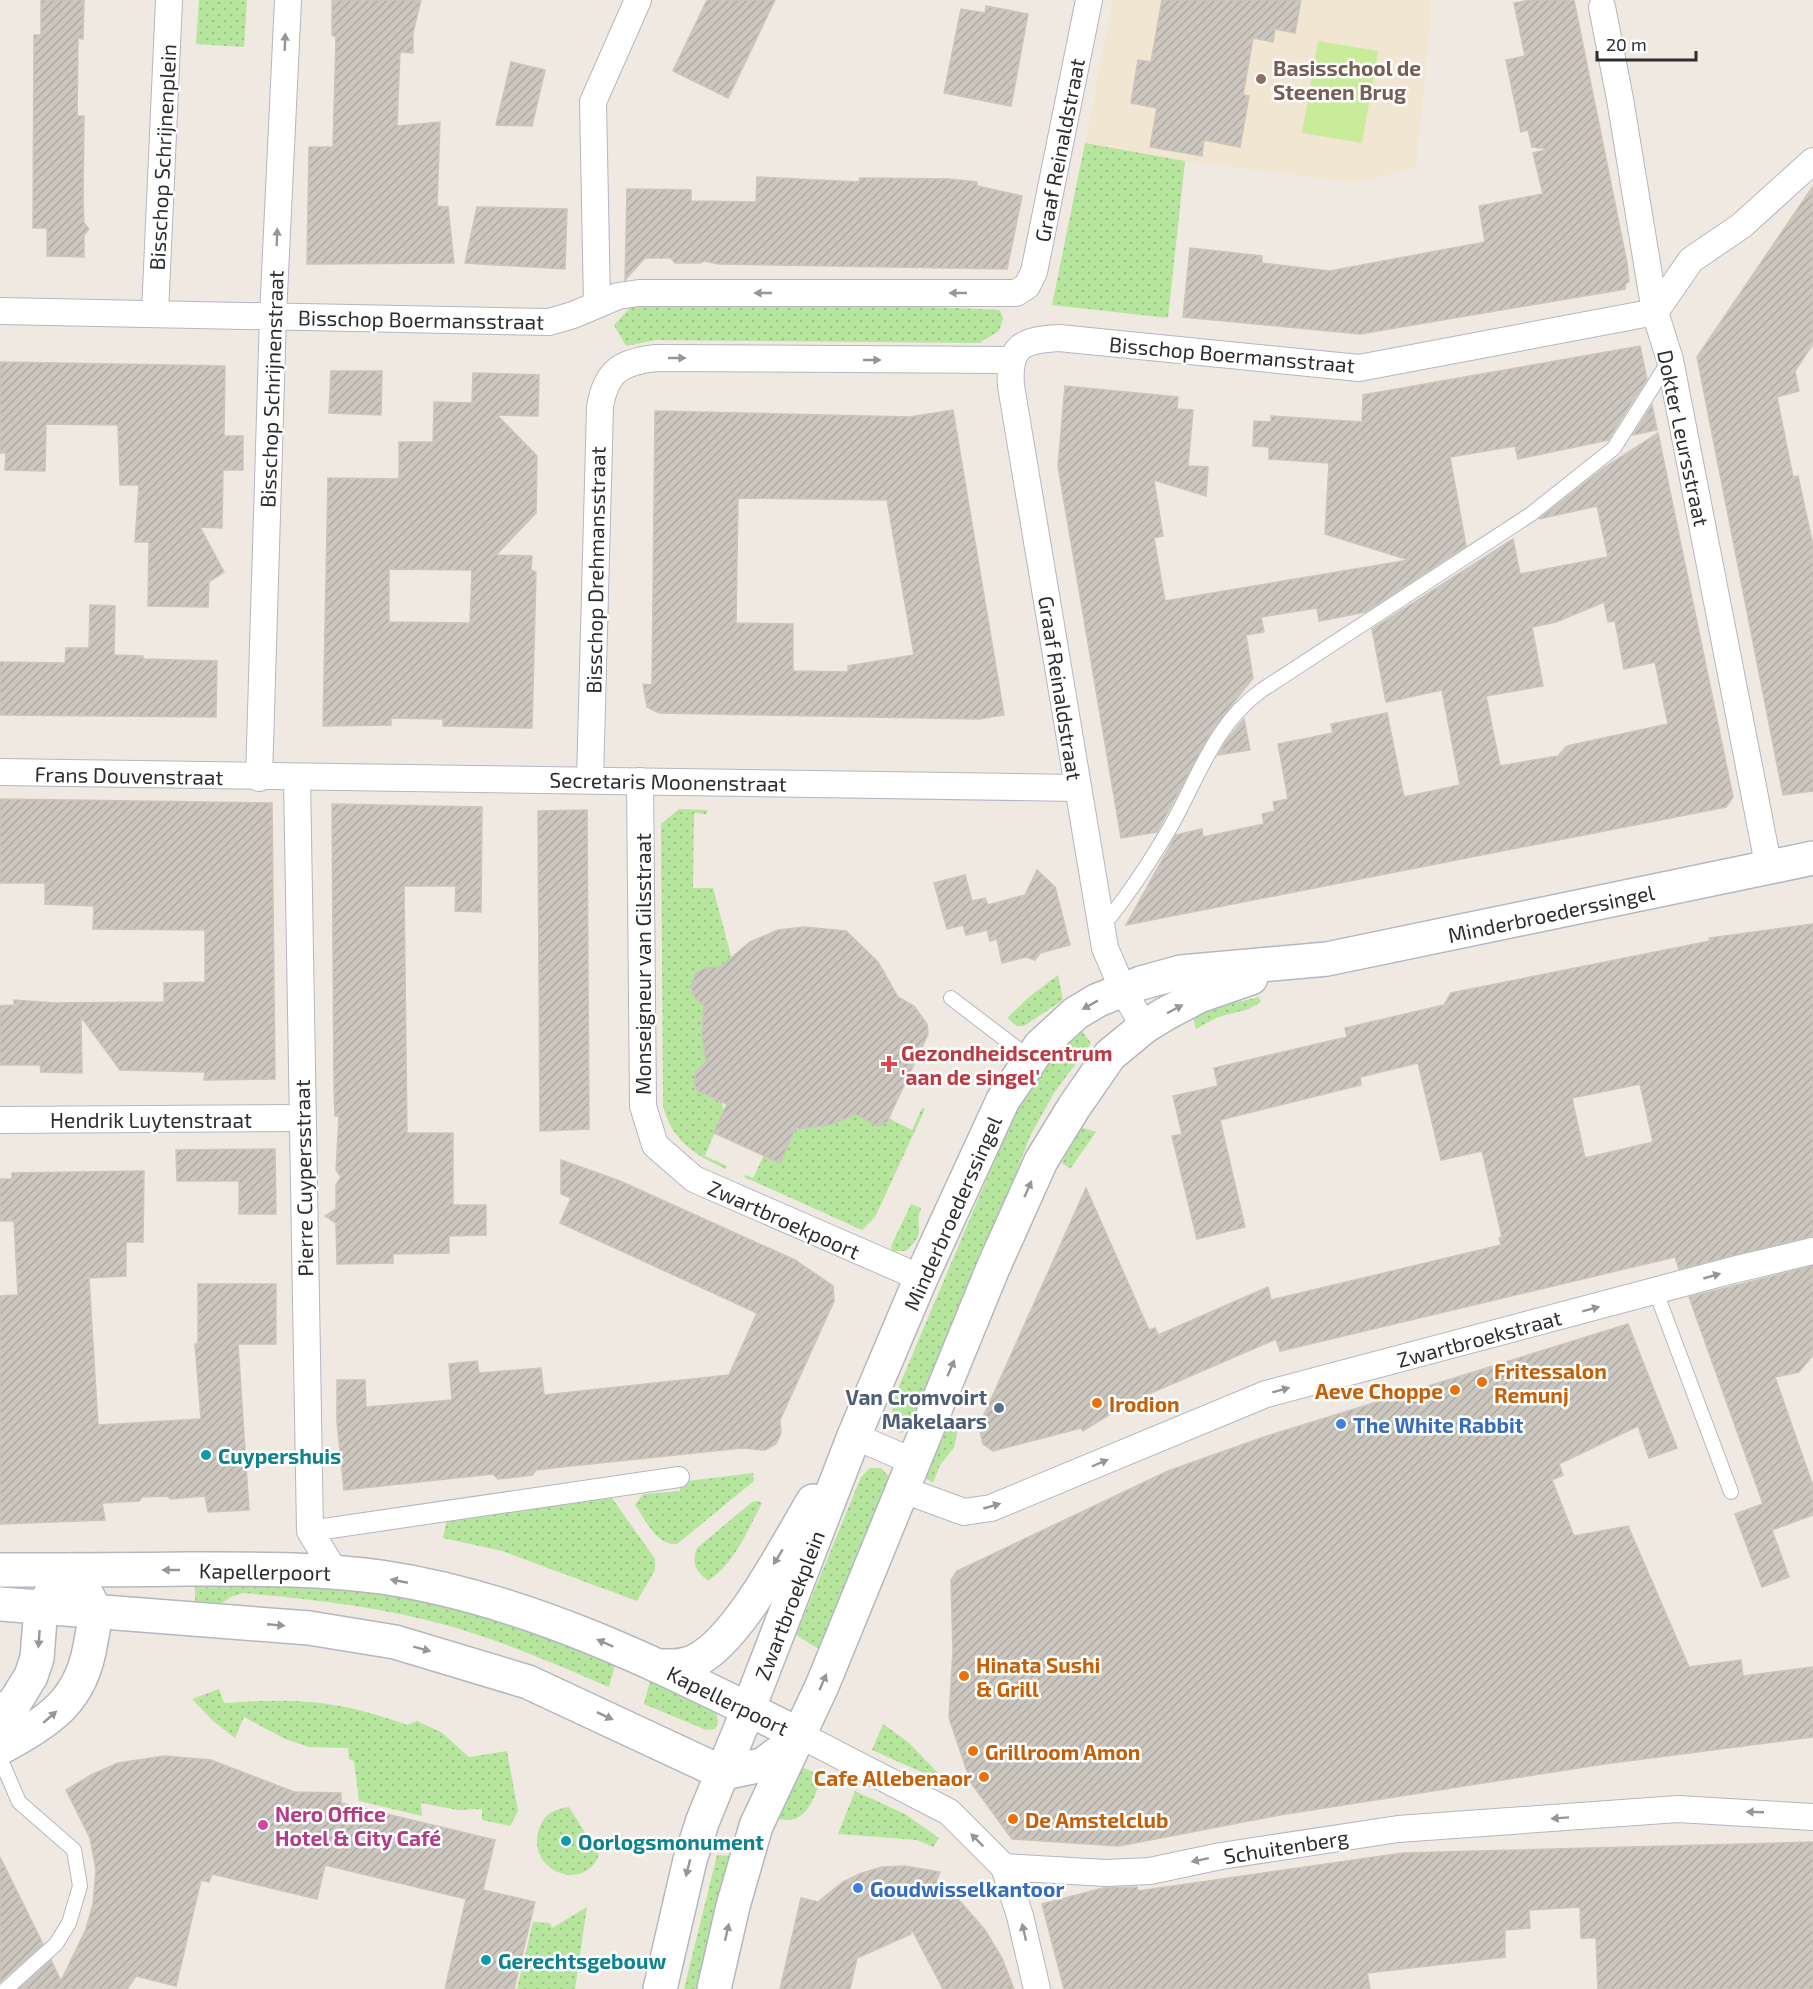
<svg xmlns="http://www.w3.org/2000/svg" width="1813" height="1989" font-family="'Exo 2',sans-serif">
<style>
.education{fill:#f0e6d1}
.green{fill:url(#green-dots)}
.pitch{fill:#c9ec9a}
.building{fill:url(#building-hatch);stroke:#cbc5ba;stroke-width:1.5;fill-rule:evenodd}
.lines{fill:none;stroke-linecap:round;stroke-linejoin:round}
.service-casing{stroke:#b4b7c1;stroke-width:16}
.pedestrian-casing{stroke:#b4b7c1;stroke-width:22}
.minor-casing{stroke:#b4b7c1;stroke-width:28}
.tertiary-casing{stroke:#b4b7c1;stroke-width:36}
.secondary-casing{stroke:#b4b7c1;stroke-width:36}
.service{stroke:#fff;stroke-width:14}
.pedestrian{stroke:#fff;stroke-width:20}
.minor{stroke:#fff;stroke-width:26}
.tertiary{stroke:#fff;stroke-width:33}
.secondary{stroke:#fff;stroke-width:33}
.oneway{fill:#969696}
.education-dot{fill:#8d6e63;stroke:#fff;stroke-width:2}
.health-dot{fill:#e0444e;stroke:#fff;stroke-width:2}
.food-dot{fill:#e8710a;stroke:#fff;stroke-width:2}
.service-dot{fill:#5c6f8a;stroke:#fff;stroke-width:2}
.shop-dot{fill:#3f7fe0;stroke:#fff;stroke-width:2}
.culture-dot{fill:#0f9aa8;stroke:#fff;stroke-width:2}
.hotel-dot{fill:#d1479c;stroke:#fff;stroke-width:2}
.labels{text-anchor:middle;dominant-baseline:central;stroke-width:5;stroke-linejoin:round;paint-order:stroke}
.education-label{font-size:21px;font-weight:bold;fill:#785e54;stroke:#fff;text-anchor:start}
.street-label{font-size:21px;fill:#2e2e2e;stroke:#fff}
.health-label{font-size:21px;font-weight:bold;fill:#be3a42;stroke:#fff;text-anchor:start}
.food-label{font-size:21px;font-weight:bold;fill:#c56008;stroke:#fff;text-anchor:start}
.service-label{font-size:21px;font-weight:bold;fill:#4e5e75;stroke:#fff;text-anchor:end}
.shop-label{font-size:21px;font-weight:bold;fill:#366cbe;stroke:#fff;text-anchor:start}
.culture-label{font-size:21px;font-weight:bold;fill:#0d838f;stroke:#fff;text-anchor:start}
.hotel-label{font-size:21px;font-weight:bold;fill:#b23c85;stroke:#fff;text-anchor:start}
</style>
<defs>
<pattern id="green-dots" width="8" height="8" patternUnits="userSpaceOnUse" patternTransform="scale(1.5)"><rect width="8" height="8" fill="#b6e59e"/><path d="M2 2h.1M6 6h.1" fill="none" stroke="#9dc588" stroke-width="1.8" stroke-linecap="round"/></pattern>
<pattern id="building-hatch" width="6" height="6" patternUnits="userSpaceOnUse" patternTransform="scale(1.5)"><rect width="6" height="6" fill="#cbc7bf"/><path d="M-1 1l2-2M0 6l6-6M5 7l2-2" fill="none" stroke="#afaba4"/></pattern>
</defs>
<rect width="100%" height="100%" fill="#efe9e1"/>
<path class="education" d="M1113,0H1429L1431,15L1416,167L1358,183L1185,161L1085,143Z"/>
<g class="green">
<path d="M199,0H247L244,47L196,44Z"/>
<path d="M1085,143L1185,161L1168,318L1052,305Z"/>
<path d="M650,300L957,308L1000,310L1003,319L999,331L979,343L656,340L626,346L614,325L629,309Z"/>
<path d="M679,809L708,810L706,814L694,813L693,888H713L731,956L720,969L711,967L696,973L691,986L695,998L704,1004L702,1034L708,1064L696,1071L694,1082L701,1092L723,1102L722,1107L724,1110L705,1156L727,1166L726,1169C695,1155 672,1141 663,1106L661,824Z"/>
<path d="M1058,975L1063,1000L1024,1026H1017L1007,1018L1029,997Z"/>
<path d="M1259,997L1261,1002L1249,1009L1218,1017L1196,1029L1193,1017L1221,1006Z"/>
<path d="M1082,1031L1091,1043L1054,1093L1030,1136L1009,1192L996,1242L915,1426L901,1433L894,1431L890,1424L894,1398L1022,1096L1054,1055Z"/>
<path d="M922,1108L925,1109L875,1217L862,1230L744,1177L746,1175L753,1178L764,1155L780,1162L796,1128L829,1125L860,1110L871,1123L881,1125L890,1119L912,1130Z"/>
<path d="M1080,1127L1096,1132L1070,1169L1062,1163L1065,1157L1063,1147Z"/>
<path d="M911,1204L921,1208C913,1229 929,1230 906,1251H892L891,1246Z"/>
<path d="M950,1422L959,1424L954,1448L940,1465L933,1483L918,1472L932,1440Z"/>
<path d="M870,1468H881L894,1482L825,1653L796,1635L861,1477Z"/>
<path d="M753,1473L754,1481L677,1544C656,1546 646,1520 635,1505L643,1494L680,1491V1482Z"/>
<path d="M612,1498L655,1559V1570L637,1601L502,1551L443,1538L447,1518Z"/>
<path d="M758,1501L762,1503C747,1531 735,1563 708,1581C696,1571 691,1564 697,1548L752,1502Z"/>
<path d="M292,1584C351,1590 410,1596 469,1611C519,1623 567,1645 615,1665L609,1687C555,1664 502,1641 446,1625C380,1607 312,1599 243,1593L231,1597L216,1607L195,1604V1585Z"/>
<path d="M650,1681L716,1712L718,1722L715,1729L706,1730L644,1704Z"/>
<path d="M219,1689L224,1703C298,1698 337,1700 407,1725L417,1721L441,1732L469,1757L507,1751L518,1811L510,1826L482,1820V1809L458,1810L421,1803L422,1816L359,1801L354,1761L349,1759L348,1748L309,1747L285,1739L244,1717L235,1738L214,1722L192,1699Z"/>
<path d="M883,1724L908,1742L939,1774L935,1778L872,1750Z"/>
<path d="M804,1768L822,1776C814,1798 807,1826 778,1819L796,1772Z"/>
<path d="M855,1791L905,1814L939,1838L933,1847L917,1840L838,1834Z"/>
<path d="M569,1807L599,1855C584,1894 523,1871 540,1826C545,1813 556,1809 569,1807Z"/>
<path d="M717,1855L732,1856L698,1989H684Z"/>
<path d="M587,1907L575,1989H517L533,1922L550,1923L552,1928Z"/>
</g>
<path class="pitch" d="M1318,41L1378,51L1362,143L1302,133Z"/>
<g class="building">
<path d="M41,0H84L83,39L78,38L77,116H84L83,202L84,223L89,229L84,235V257L47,256V228H33L34,35H41Z"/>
<path d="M332,0H421L413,33V53L400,52L397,126L440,122L437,206L448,207L454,263L307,264L309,147H333L336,37L332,35Z"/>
<path d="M707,0H775L728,98L673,71Z"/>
<path d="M1162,0H1301L1295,33L1275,29L1273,42L1253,38L1243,95L1249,96L1240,147L1204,140L1202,156L1150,147L1157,108L1131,103L1138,60L1151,62Z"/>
<path d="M1530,0H1574L1627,263L1629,282L1626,283L1625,289L1360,334L1183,317L1190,248L1262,256V263L1330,271L1485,242L1479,206L1543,194L1533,153L1549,149L1532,147L1528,130L1521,132L1506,60L1525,56L1514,3Z"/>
<path d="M986,6L1028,14L1011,106L944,93L961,9L985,13Z"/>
<path d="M511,62L545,70L532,126L496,125Z"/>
<path d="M757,177L859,182L860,178L949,179L977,182V186L1022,196L1007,269L719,264L704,261L700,263H675L671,258H645L625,280L627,189L691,190V201L756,202Z"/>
<path d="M1813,186V344L1795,371L1799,391L1777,397L1793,477L1798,476L1813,545V791L1783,795L1697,357Z"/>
<path d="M477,207L567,209L565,269L465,263Z"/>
<path d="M1640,346L1647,379L1608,440L1518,459L1515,446L1450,457L1466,546L1365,612L1319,621L1317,608L1261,617L1264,632L1246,635L1253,678L1212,730L1157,832L1121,838L1058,466L1065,386L1178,397L1177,409L1193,410L1188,466L1208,467L1206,496L1154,480L1163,536L1154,538L1165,601L1409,560L1325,534L1329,463L1269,459V447L1253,446L1254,421L1271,422V416L1362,422L1363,395Z"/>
<path d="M0,362L225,366L224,436H243V470H223L222,528L200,527L224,572L209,582L208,607L148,606L149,542H135L139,485H120L118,425L46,424L45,471L5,470L6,453H0Z"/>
<path d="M331,371H382L381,415L329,413Z"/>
<path d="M473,373L539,375L538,416L497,415L537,456L536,513L496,555L532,556L531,570L536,572L532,728L443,726V719L391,718V725L323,726L328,478L399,479V442H433L434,402L472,403ZM389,569L472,570L470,623L389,622Z"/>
<path d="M1652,405L1657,430L1633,435Z"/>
<path d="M953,410L1004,715L979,719L659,713L647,707L643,684L652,685L655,411L910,417ZM738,498L887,500L914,655L848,666V672L793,671V624L736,623Z"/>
<path d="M1658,433L1733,797L1726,807L1126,925L1176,835L1202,829L1203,837L1264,824L1262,814L1275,811L1273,802L1288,799L1278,744L1333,733L1331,724L1387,713L1404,797L1460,785L1442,690L1386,702L1372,629L1513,539L1520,574L1608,557L1597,506L1539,519L1605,467ZM1604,602L1608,622L1615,621L1624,669L1655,662L1668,724L1567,746L1558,756L1500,766L1486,696L1543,686L1532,627L1556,622Z"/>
<path d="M90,605L115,606L114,655L143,656V659L217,661L216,717L0,715V662L65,663L66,648H89Z"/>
<path d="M1244,719L1250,750L1218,755L1227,740Z"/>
<path d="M0,799L272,803L275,1079L204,1080L205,1072L120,1070L81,1017L82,1073L41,1072L40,1065H0V1006L14,1005V1000L56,1003L164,1002V983L205,982V930L93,929L94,906L45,904V883H0Z"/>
<path d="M332,804L482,807L481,912L455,911L456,886H404L407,1133H453V1205H486V1235L449,1236V1253L393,1254V1263L337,1264L336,1223L325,1216L336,1209V1185L341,1177L336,1170L339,1116H335L334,1089Z"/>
<path d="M587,810L589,1129L540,1131L538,811Z"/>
<path d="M1037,870L1055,887L1070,945L1040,953L1035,960L1026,957L1002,963L997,939L990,941L987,930L966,935L963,925L947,929L934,883L965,875L972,901L985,898L988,905L1025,895Z"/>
<path d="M1813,924V1236L1679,1269L1675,1257L1280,1351L1276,1339L1128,1403L1083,1431L1081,1428L993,1451L983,1444L979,1426L1086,1188L1149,1330L1155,1328L1158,1335L1268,1287L1271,1300L1501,1245L1499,1238L1502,1237L1482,1151L1441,1160L1418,1063L1360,1077L1361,1085L1220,1120L1245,1227L1197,1239L1172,1136L1182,1134L1173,1096L1218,1086L1214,1068L1347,1037L1345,1028L1444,1005L1451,993L1710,941L1709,938ZM1640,1084L1653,1142L1585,1158L1572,1098Z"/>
<path d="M804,927L846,931L878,962L898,997L914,1006L927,1024L928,1034L887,1122L878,1126L856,1114L829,1125L795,1129L780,1163L714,1133L727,1104L698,1091L694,1082L696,1072L706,1062L702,1034L704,1005L695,998L691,987L696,973L705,968L720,967L750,942L778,930Z"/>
<path d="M275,1149L276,1214H239V1181H177L176,1150Z"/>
<path d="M561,1160L620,1181L795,1260L833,1286L834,1301L780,1420L781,1433L776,1444L765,1450L742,1448L552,1468L536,1470L532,1475L509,1478L498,1479L493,1474L344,1490L337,1422V1380H365L366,1407L452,1400L449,1364L477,1361L479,1373L541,1368L544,1395L729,1375L757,1313L560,1223L571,1198L561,1194Z"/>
<path d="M144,1171L143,1242H126V1276L89,1278L98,1425L201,1419L195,1344H198V1284H276V1344H238L249,1510L208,1512L205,1496L171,1499L167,1496L142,1497L139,1501L102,1503L105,1520L0,1524V1296L18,1295L14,1221H0V1179H12V1173Z"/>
<path d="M1813,1266V1355L1799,1372L1775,1377L1813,1486V1515L1772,1530L1789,1577L1762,1587L1735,1514L1763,1504L1689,1297Z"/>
<path d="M1628,1324L1677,1448L1649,1458L1638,1426L1559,1464L1563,1475L1552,1480L1574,1536L1628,1526L1689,1667L1741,1660L1743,1676L1813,1667V1737L1604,1764L1280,1815L1119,1846L1012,1839L971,1783L949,1718L953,1651L951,1580L957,1571L1168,1471L1264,1437Z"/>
<path d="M164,1756L211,1760L294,1792L341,1793V1803L495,1840L483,1890L535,1902L514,1989H445L466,1899L325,1865L317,1899L212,1874L209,1882L201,1880L176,1986L136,1976L127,1989H19L51,1960L61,1981L86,1929L93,1904L96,1870L90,1838L66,1790L91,1775L118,1763Z"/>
<path d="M1813,1842V1989H1598L1596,1938H1581L1580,1907L1529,1910L1530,1928L1505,1930V1957L1367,1973L1370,1989H1064L1042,1904L1103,1888L1137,1887L1138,1891L1403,1853Z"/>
<path d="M0,1857L43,1944L0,1982Z"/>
<path d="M905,1866L940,1872L936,1882L953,1893L985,1930L1002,1958L1014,1989H943L911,1928V1934L857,1958L850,1989H780L801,1898L818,1902L843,1882L862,1873L882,1867Z"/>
</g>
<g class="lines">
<defs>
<g id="service">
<path d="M1101,928C1128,896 1150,862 1171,826C1198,778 1215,723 1262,690L1531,514L1614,448L1669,361"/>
<path d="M951,998L1031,1059"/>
<path d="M1656,1292L1731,1492"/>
<path d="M0,1758L19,1802L74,1850L80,1886L69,1923L56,1944L6,1989"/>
</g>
<path id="pedestrian" d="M310,1531L679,1477"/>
<g id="minor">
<path d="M1602,7L1620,99L1655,312L1670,360L1769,869"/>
<path d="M597,303L593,102L638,0"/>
<path d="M0,311L549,322L573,315L618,296L639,293H1016L1027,286L1034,272L1089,0"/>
<path d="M155,313L169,0"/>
<path d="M0,772L1077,788"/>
<path d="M259,778L273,316L288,0"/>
<path d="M297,778L310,1531L335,1572"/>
<path d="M590,780L600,407C606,371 621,362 656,358L1011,360"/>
<path d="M640,781L643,1106L655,1145L694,1179L921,1278"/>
<path d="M1144,1027L1123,990L1105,948L1011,386C1008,346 1022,340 1059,338L1359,368L1655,312L1691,260L1741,226L1813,161"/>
<path d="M0,1120L302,1118"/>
<path d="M854,1436L912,1461"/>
<path d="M901,1489L964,1512L991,1508L1266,1394L1733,1270L1813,1251"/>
<path d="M800,1735L949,1812L1004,1867L1106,1873L1150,1871L1221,1856L1398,1829L1678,1809L1813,1817"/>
<path d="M1004,1867L1020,1916L1037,1989"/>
</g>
<path id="tertiary" d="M0,1714L15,1702L31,1676L37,1658L41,1607L71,1570C78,1582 90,1596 94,1610C97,1618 92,1633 91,1641C82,1702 50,1720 0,1748"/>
<g id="secondary">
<path d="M0,1570C62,1570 124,1570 186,1569C252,1569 316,1568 381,1577C531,1599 667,1669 800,1735"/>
<path d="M0,1604L309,1628L395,1642L528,1682L723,1773L762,1765L795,1741"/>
<path d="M658,1666C671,1666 683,1667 695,1661C739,1640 787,1544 813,1501"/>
<path d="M660,1989L690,1860L703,1820L748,1710L854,1436L921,1278L1003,1100L1040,1046L1076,1013L1098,1000L1141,983L1181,972L1327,959L1813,858"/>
<path d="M714,1989L733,1906L756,1826L822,1686L993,1268L1041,1161L1074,1107L1110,1055L1144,1027L1165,1014L1199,996L1251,978"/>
</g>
</defs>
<use href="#service" class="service-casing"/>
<use href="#pedestrian" class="pedestrian-casing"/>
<use href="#minor" class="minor-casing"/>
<use href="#tertiary" class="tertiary-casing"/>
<use href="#secondary" class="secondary-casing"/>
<use href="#service" class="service"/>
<use href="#pedestrian" class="pedestrian"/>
<use href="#minor" class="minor"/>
<use href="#tertiary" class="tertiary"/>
<use href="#secondary" class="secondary"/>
</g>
<defs><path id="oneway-solid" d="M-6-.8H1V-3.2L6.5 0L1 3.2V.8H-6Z" transform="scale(1.5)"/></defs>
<g class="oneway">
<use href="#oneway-solid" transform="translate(285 42) rotate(-88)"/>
<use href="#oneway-solid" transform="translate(277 237) rotate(-88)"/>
<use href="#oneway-solid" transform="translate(763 293) rotate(-180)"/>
<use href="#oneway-solid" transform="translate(958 293) rotate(-180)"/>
<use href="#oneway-solid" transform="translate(677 358)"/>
<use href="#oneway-solid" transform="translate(872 360)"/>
<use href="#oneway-solid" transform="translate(1090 1005) rotate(151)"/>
<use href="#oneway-solid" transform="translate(1175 1009) rotate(-28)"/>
<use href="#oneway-solid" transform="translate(1028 1189) rotate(-66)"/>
<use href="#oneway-solid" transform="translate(1712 1276) rotate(-16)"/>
<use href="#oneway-solid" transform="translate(1591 1309) rotate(-15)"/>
<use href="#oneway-solid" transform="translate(951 1368) rotate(-67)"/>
<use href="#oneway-solid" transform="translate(1281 1390) rotate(-15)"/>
<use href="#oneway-solid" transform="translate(1100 1463) rotate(-23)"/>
<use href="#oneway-solid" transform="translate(992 1506) rotate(-16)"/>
<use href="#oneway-solid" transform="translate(778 1557) rotate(122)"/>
<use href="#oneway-solid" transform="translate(171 1570) rotate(180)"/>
<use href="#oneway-solid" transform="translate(399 1581) rotate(-169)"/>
<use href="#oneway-solid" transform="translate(276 1625) rotate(5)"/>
<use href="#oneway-solid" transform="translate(39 1639) rotate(94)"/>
<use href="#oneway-solid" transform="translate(605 1643) rotate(-156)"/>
<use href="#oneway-solid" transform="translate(422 1649) rotate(15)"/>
<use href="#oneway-solid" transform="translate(823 1682) rotate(-67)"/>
<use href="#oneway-solid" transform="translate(605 1716) rotate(25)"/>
<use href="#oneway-solid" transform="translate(50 1717) rotate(-41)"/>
<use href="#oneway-solid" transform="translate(1755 1812) rotate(-178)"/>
<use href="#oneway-solid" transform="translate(1560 1818) rotate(176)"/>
<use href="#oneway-solid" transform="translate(977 1840) rotate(-135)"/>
<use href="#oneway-solid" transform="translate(1200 1860) rotate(168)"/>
<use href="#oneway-solid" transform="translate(688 1868) rotate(104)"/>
<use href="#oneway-solid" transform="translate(727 1932) rotate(-77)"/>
<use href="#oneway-solid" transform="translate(1024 1932) rotate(-103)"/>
</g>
<circle class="education-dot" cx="1261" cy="79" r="6"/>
<path class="health-dot" d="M886 1055h6v6h6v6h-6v6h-6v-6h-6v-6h6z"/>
<g class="food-dot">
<circle cx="1482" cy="1382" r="6"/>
<circle cx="1455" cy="1390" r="6"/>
<circle cx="1097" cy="1403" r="6"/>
<circle cx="964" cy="1676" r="6"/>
<circle cx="973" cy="1751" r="6"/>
<circle cx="984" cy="1777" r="6"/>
<circle cx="1013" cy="1819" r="6"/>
</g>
<circle class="service-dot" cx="999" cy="1408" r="6"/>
<g class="shop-dot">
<circle cx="1341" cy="1424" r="6"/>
<circle cx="858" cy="1888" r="6"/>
</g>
<g class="culture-dot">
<circle cx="206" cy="1455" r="6"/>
<circle cx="566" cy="1841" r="6"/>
<circle cx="486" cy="1960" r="6"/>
</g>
<circle class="hotel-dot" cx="263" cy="1825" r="6"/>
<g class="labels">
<g class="education-label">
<text x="1273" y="67">Basisschool de<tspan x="1273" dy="24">Steenen Brug</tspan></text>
</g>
<g class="street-label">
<text transform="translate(1059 150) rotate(-79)">Graaf Reinaldstraat</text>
<text transform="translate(162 157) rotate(-87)">Bisschop Schrijnenplein</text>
<text transform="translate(421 319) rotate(1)">Bisschop Boermansstraat</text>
<text transform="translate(1232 354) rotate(5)">Bisschop Boermansstraat</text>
<text transform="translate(271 389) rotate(-88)">Bisschop Schrijnenstraat</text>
<text transform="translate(1684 438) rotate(78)">Dokter Leursstraat</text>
<text transform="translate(595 570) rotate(-89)">Bisschop Drehmansstraat</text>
<text transform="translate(1061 688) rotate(81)">Graaf Reinaldstraat</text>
<text transform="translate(129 775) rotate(1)">Frans Douvenstraat</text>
<text transform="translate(668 781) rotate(1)">Secretaris Moonenstraat</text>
<text transform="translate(1551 913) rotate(-12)">Minderbroederssingel</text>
<text transform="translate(642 964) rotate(-90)">Monseigneur van Gilsstraat</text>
<text x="151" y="1119">Hendrik Luytenstraat</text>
<text transform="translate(303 1178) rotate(-91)">Pierre Cuypersstraat</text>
<text transform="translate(952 1213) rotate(-66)">Minderbroederssingel</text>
<text transform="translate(784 1219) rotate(24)">Zwartbroekpoort</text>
<text transform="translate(1479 1338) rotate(-15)">Zwartbroekstraat</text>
<text transform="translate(265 1571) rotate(1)">Kapellerpoort</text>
<text transform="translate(789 1605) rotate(-69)">Zwartbroekplein</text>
<text transform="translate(728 1700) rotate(26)">Kapellerpoort</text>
<text transform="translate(1286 1846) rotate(-9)">Schuitenberg</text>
</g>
<g class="health-label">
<text x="901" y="1052">Gezondheidscentrum<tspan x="901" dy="24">'aan de singel'</tspan></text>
</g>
<g class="food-label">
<text x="1494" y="1370">Fritessalon<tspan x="1494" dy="24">Remunj</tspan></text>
<text x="1443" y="1390" text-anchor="end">Aeve Choppe</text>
<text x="1109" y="1403">Irodion</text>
<text x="976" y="1664">Hinata Sushi<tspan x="976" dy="24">&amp; Grill</tspan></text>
<text x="985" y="1751">Grillroom Amon</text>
<text x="972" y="1777" text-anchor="end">Cafe Allebenaor</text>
<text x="1025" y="1819">De Amstelclub</text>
</g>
<g class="service-label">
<text x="987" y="1396">Van Cromvoirt<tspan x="987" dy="24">Makelaars</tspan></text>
</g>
<g class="shop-label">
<text x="1353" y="1424">The White Rabbit</text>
<text x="870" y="1888">Goudwisselkantoor</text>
</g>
<g class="culture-label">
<text x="218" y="1455">Cuypershuis</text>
<text x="578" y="1841">Oorlogsmonument</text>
<text x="498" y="1960">Gerechtsgebouw</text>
</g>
<g class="hotel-label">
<text x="275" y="1813">Nero Office<tspan x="275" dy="24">Hotel &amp; City Café</tspan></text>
</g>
</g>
<path d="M1597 51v9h99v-9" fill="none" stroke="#2e2e2e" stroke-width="3"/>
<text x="1606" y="51" font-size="18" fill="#2e2e2e" stroke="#ffffff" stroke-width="4.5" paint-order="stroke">20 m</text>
</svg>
